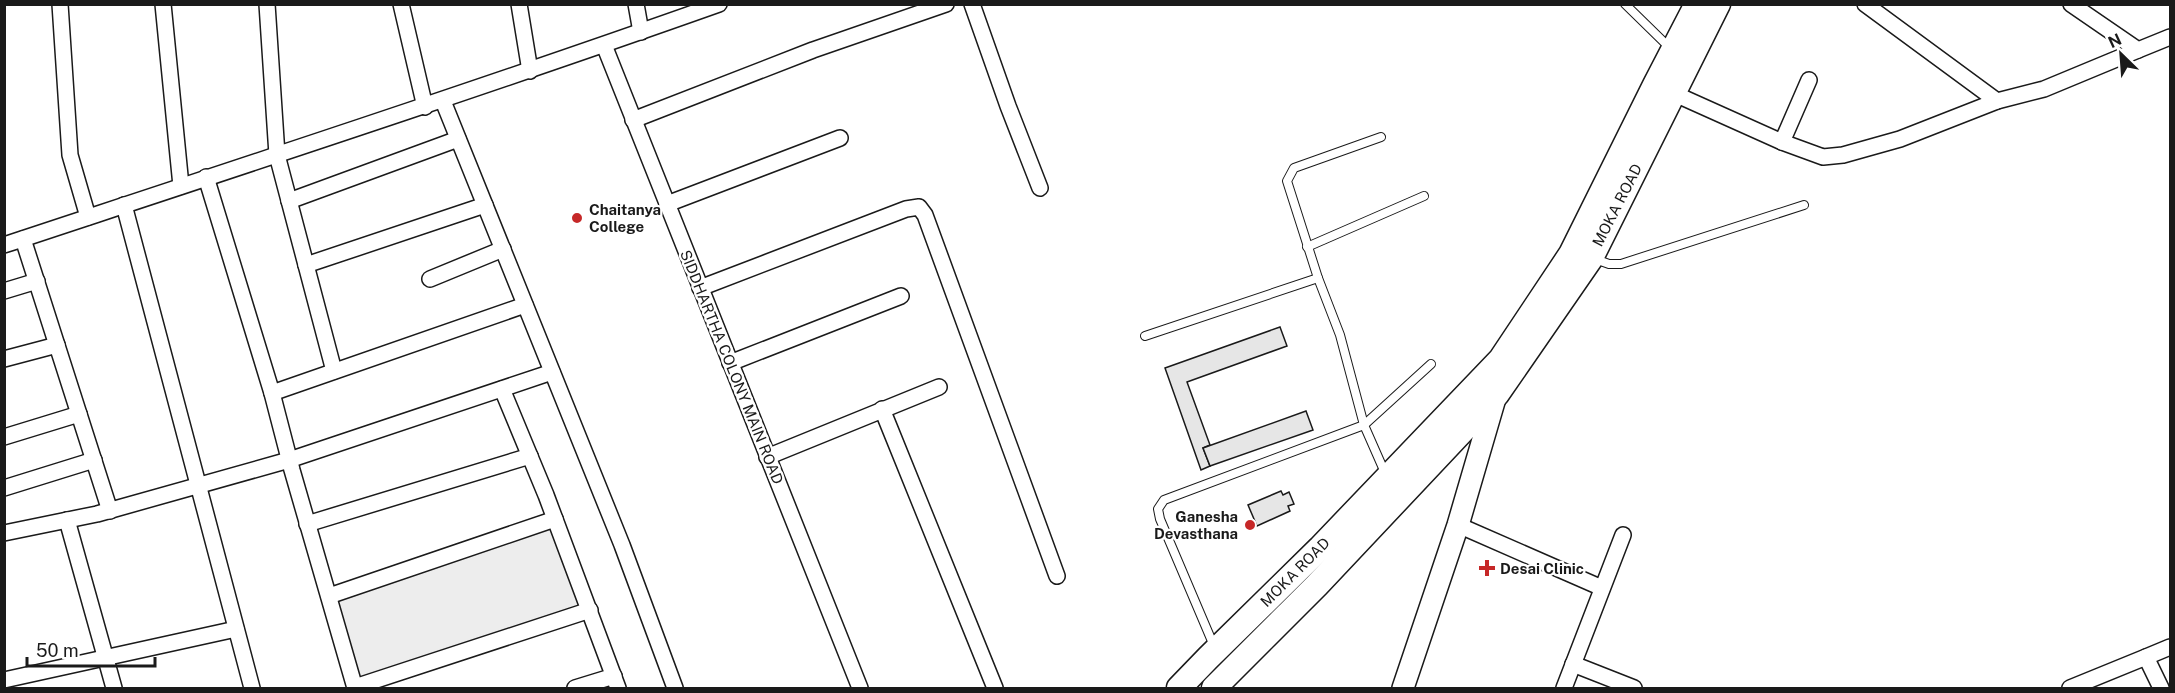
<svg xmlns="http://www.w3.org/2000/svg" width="2175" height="693" font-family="'Public Sans',sans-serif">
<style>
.built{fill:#ededed;stroke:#6a6a6a;stroke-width:1.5}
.building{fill:#e6e6e6;stroke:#1a1a1a;stroke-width:1.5}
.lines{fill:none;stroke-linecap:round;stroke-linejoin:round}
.lane-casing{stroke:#1a1a1a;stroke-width:10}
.street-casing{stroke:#1a1a1a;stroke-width:18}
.secondary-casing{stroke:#1a1a1a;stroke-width:24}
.primary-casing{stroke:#1a1a1a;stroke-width:27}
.lane{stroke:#fff;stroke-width:8}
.street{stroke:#fff;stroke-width:15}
.secondary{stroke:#fff;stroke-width:21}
.primary{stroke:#fff;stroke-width:24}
.poi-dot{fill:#c62828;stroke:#fff;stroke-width:2}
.labels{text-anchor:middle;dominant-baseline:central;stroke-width:4.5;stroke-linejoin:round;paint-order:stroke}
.street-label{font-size:15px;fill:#1a1a1a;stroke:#fff}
.poi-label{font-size:15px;font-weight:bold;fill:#1a1a1a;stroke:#fff;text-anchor:start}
</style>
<rect width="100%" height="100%" fill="#fff"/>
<path class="built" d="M552,524L584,608L359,686L330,600Z"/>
<g class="building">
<path d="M1280,327L1287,346L1187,382L1210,445L1203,448L1210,466L1201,470L1165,368Z"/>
<path d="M1306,411L1313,430L1210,466L1203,448Z"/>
<path d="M1281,491L1283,495L1289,492L1294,504L1288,506L1290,511L1257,526L1248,505Z"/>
</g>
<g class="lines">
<defs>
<g id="lane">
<path d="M1625,4L1671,49"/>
<path d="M1381,137L1294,168L1287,181L1318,278L1340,335L1364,425L1386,475"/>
<path d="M1307,247L1424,196"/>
<path d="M1595,259L1609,264H1621L1804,205"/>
<path d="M1145,336L1318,278"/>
<path d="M1214,646L1160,519L1158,509L1164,500L1364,425L1431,364"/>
</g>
<g id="street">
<path d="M60,4L70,155L88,217"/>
<path d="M163,4L181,186"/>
<path d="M267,4L277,155L334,371"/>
<path d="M401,4L425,107"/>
<path d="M519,4L530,71"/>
<path d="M636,4L641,32"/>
<path d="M972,4L1008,106L1040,188"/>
<path d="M1865,4L1997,101"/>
<path d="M2071,4L2138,50L2170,37"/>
<path d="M604,45L860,688"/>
<path d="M1666,90L1782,142L1823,157L1843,155L1900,139L1997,101L2044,89L2138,50"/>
<path d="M443,101L622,545L675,688"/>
<path d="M633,120L813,50L946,4"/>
<path d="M1782,142L1809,80"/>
<path d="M206,177L272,393L292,470L355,688"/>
<path d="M289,201L458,139"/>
<path d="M667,204L840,138"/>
<path d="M124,205L252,688"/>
<path d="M23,239L110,511"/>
<path d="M4,245C243,166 482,88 719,4"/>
<path d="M306,265L485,205"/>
<path d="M430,279L503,249"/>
<path d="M700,288L906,209L919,207L925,215L1057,576"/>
<path d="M4,291L37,281"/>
<path d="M4,359L57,345"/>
<path d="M730,363L901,296"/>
<path d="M502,389L546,495L618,688"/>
<path d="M272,393L525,305"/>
<path d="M882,409L995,688"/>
<path d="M4,437L79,414"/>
<path d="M767,457L939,387"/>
<path d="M4,488L94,460"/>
<path d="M67,520L114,688"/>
<path d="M307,524L530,456"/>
<path d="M1458,525L1602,588"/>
<path d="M4,533L97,514L289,460L552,372"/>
<path d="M329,596L555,519"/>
<path d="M2146,657L2170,647"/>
<path d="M1573,664L1634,688"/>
<path d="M4,680L236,629"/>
<path d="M355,687L590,610"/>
<path d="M575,688L614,676"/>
<path d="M1564,688L1623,535"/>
<path d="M2070,688L2146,657L2161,688"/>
</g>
<path id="secondary" d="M1403,688L1458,525L1496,395"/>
<g id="primary">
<path d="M1179,688L1208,658L1320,548L1501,359L1571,254L1655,85L1697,4"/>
<path d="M1214,688L1317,585L1497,394L1591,258L1718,4"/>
</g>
</defs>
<use href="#lane" class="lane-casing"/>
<use href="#street" class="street-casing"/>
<use href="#secondary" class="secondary-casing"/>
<use href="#primary" class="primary-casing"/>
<use href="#lane" class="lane"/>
<use href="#street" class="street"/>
<use href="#secondary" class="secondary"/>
<use href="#primary" class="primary"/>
</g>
<g class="poi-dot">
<circle cx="577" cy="218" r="6"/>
<circle cx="1250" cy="525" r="6"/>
<path d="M1484 559h6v6h6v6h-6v6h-6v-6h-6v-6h6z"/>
</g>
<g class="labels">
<g class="street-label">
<text transform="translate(1617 205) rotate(-63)">MOKA ROAD</text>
<text transform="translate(732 367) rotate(68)">SIDDHARTHA COLONY MAIN ROAD</text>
<text transform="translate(1295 572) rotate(-45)">MOKA ROAD</text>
</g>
<g class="poi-label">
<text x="589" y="209">Chaitanya<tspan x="589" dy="17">College</tspan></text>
<text x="1238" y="516" text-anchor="end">Ganesha<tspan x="1238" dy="17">Devasthana</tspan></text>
<text x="1500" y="568">Desai Clinic</text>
</g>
</g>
<rect width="2175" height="693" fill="none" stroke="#1a1a1a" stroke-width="12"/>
<g transform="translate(2121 54) rotate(335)" stroke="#ffffff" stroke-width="4.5" paint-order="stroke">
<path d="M0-4.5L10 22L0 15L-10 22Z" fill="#1a1a1a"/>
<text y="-9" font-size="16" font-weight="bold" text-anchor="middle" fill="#1a1a1a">N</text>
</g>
<path d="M27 657v9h128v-9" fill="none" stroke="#1a1a1a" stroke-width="3"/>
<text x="36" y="657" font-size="18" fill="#1a1a1a" stroke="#ffffff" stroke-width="4.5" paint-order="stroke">50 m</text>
</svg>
